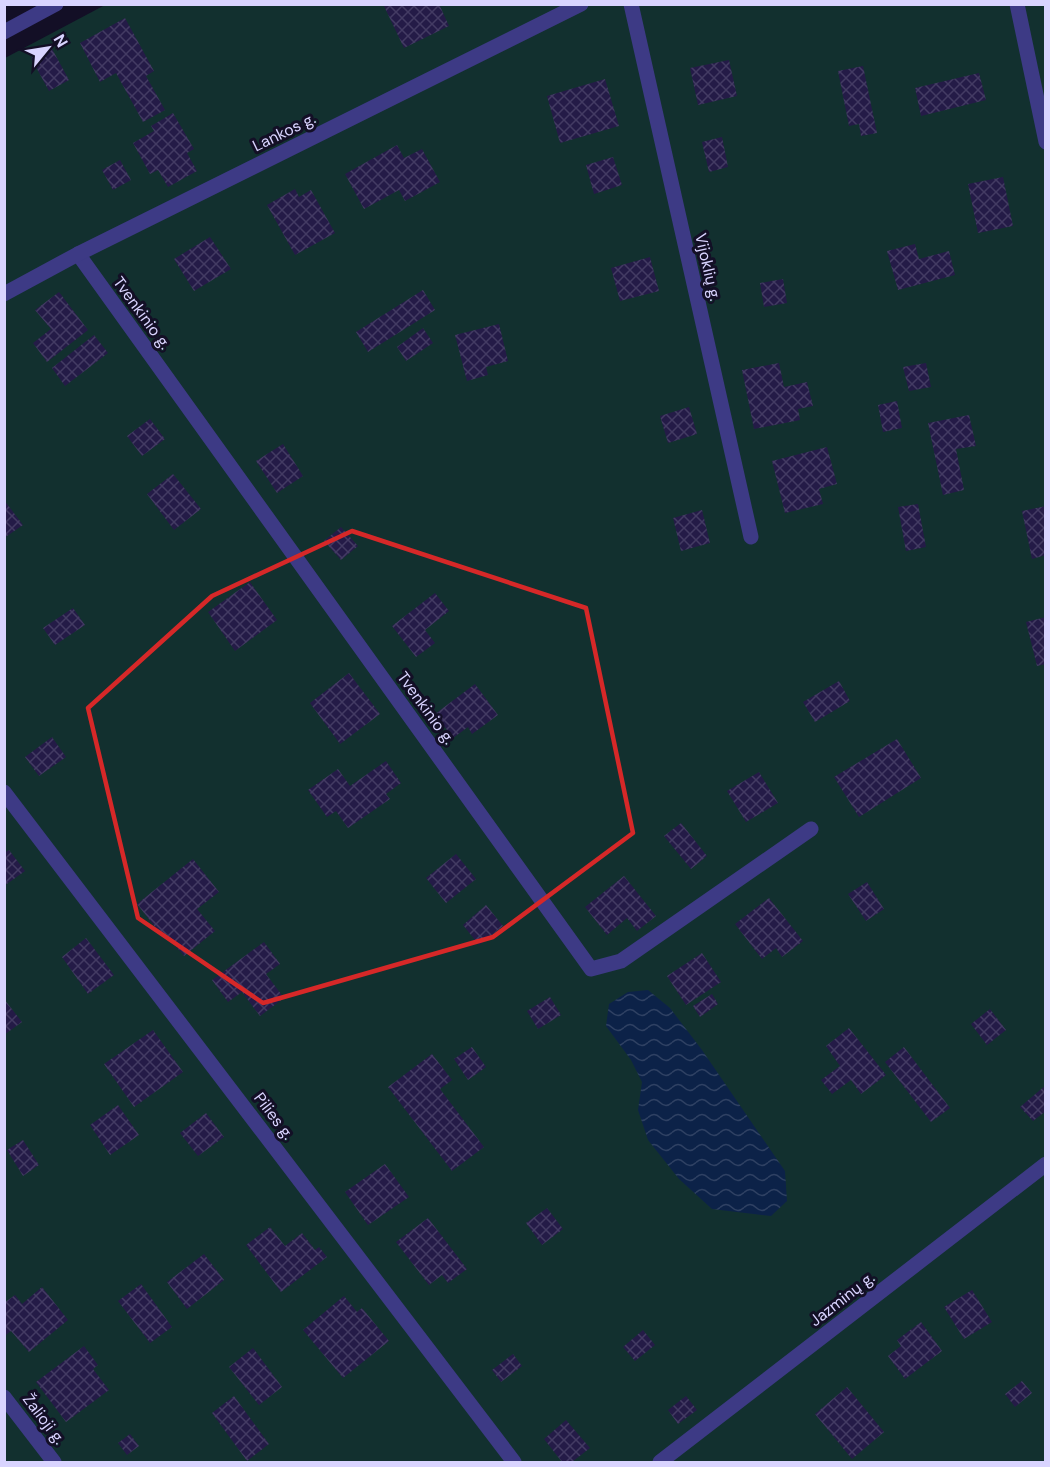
<svg xmlns="http://www.w3.org/2000/svg" width="1050" height="1467" font-family="'DM Sans',sans-serif">
<style>
.garden{fill:#12302f}
.water{fill:url(#water-waves)}
.building{fill:url(#building-cross-hatch)}
.lines{fill:none;stroke-linecap:round;stroke-linejoin:round}
.minor{stroke:#3d3a85;stroke-width:15}
.marked{fill:none;stroke:#d62828;stroke-width:4.5;stroke-linejoin:round}
.labels{text-anchor:middle;dominant-baseline:central;stroke-width:6;stroke-linejoin:round;paint-order:stroke}
.street-label{font-size:16px;fill:#d9d4ff;stroke:#130f26}
</style>
<defs>
<pattern id="water-waves" width="16" height="10" patternUnits="userSpaceOnUse" patternTransform="scale(1.5)"><rect width="16" height="10" fill="#0c2248"/><path d="M0 5q4-4 8 0t8 0" fill="none" stroke="#2f4163"/></pattern>
<pattern id="building-cross-hatch" width="8" height="8" patternUnits="userSpaceOnUse" patternTransform="scale(1.5)"><rect width="8" height="8" fill="#241b47"/><path d="M0 0l8 8M0 8l8-8" fill="none" stroke="#433b63"/></pattern>
</defs>
<rect width="100%" height="100%" fill="#130f26"/>
<path class="garden" d="M105,5H1045V1462H5V58Z"/>
<path class="water" d="M648,990L670,1008L702,1050L785,1171L787,1201L771,1216L712,1209L679,1179L648,1140L638,1110L642,1082L631,1060L606,1026L609,1004L628,992Z"/>
<g class="building">
<path d="M383,4H439L449,26L404,48Z"/>
<path d="M125,18L154,71L146,76L165,110L143,122L116,73L100,82L80,43Z"/>
<path d="M51,47L69,80L49,91L31,58Z"/>
<path d="M729,60L737,96L698,105L690,68Z"/>
<path d="M863,66L877,133L861,136L859,124L849,126L838,71Z"/>
<path d="M979,73L986,100L921,116L915,88Z"/>
<path d="M605,79L619,126L560,143L547,96Z"/>
<path d="M173,113L194,149L187,153L197,171L168,187L158,170L150,174L133,143L154,131L151,126Z"/>
<path d="M722,137L728,167L709,172L702,142Z"/>
<path d="M397,145L404,158L422,149L440,182L405,201L399,190L364,209L345,174Z"/>
<path d="M613,157L622,185L594,194L586,165Z"/>
<path d="M120,160L131,180L113,190L102,170Z"/>
<path d="M1003,177L1013,226L978,233L968,184Z"/>
<path d="M295,189L299,197L311,190L335,233L295,255L267,205Z"/>
<path d="M210,237L231,269L194,291L174,259Z"/>
<path d="M915,244L919,259L949,251L955,275L898,290L887,251Z"/>
<path d="M650,257L659,291L620,301L611,268Z"/>
<path d="M783,279L787,303L764,307L760,283Z"/>
<path d="M423,290L435,310L368,352L356,332Z"/>
<path d="M59,292L88,330L47,362L33,343L51,329L35,310Z"/>
<path d="M499,324L508,361L486,367L488,375L467,381L455,335Z"/>
<path d="M423,328L433,343L406,361L397,347Z"/>
<path d="M94,335L108,353L65,386L52,368Z"/>
<path d="M779,363L784,387L807,382L813,406L798,409L800,420L754,429L742,370Z"/>
<path d="M926,363L931,387L909,391L903,367Z"/>
<path d="M897,401L902,428L883,432L878,405Z"/>
<path d="M689,407L697,434L668,443L660,416Z"/>
<path d="M969,415L976,446L956,449L964,490L943,495L928,423Z"/>
<path d="M150,419L165,439L142,456L127,436Z"/>
<path d="M283,444L303,476L277,493L256,461Z"/>
<path d="M827,447L837,484L819,489L823,504L785,513L772,461Z"/>
<path d="M173,474L201,509L174,530L147,494Z"/>
<path d="M4,500L23,525L4,538Z"/>
<path d="M918,504L926,547L906,551L898,507Z"/>
<path d="M1046,506V555L1032,559L1022,511Z"/>
<path d="M702,510L710,543L681,551L673,518Z"/>
<path d="M341,527L358,546L341,560L324,541Z"/>
<path d="M250,582L277,620L235,651L208,612Z"/>
<path d="M435,593L449,611L425,630L435,643L416,657L392,626Z"/>
<path d="M73,608L85,625L55,645L43,628Z"/>
<path d="M1046,617V664L1037,666L1026,622Z"/>
<path d="M349,673L380,714L340,744L310,703Z"/>
<path d="M839,681L850,701L815,722L803,702Z"/>
<path d="M475,684L498,715L472,734L468,727L453,738L435,714Z"/>
<path d="M52,737L66,757L39,776L25,757Z"/>
<path d="M897,739L921,778L859,817L834,777Z"/>
<path d="M386,761L401,783L386,794L390,799L348,828L336,811L327,817L308,790L338,769L350,786Z"/>
<path d="M759,772L778,803L746,822L727,791Z"/>
<path d="M681,823L707,856L691,869L664,836Z"/>
<path d="M9,850L25,871L4,886V853Z"/>
<path d="M456,854L476,879L446,903L426,878Z"/>
<path d="M193,859L219,892L197,909L215,931L184,956L166,934L163,937L137,904Z"/>
<path d="M624,876L656,916L637,931L627,918L607,935L585,907Z"/>
<path d="M867,882L884,909L866,921L848,894Z"/>
<path d="M769,898L803,941L782,957L776,948L762,959L735,924Z"/>
<path d="M486,905L503,926L479,945L463,925Z"/>
<path d="M86,938L114,975L88,994L62,957Z"/>
<path d="M264,942L280,964L266,974L284,998L260,1016L242,992L228,1002L212,980Z"/>
<path d="M702,953L721,982L686,1005L667,976Z"/>
<path d="M712,994L718,1004L700,1017L693,1006Z"/>
<path d="M550,997L561,1015L538,1029L527,1011Z"/>
<path d="M4,999L22,1022L4,1035Z"/>
<path d="M990,1009L1006,1030L987,1045L971,1024Z"/>
<path d="M849,1028L886,1075L861,1094L851,1080L832,1094L821,1080L840,1066L826,1046Z"/>
<path d="M153,1030L183,1072L134,1107L104,1064Z"/>
<path d="M472,1047L486,1067L468,1080L454,1059Z"/>
<path d="M904,1047L950,1108L931,1122L885,1062Z"/>
<path d="M432,1054L452,1080L440,1089L484,1147L452,1171L388,1087Z"/>
<path d="M1046,1085V1111L1033,1121L1020,1107Z"/>
<path d="M118,1105L139,1135L110,1155L90,1125Z"/>
<path d="M206,1113L224,1137L198,1156L180,1133Z"/>
<path d="M23,1140L39,1165L23,1176L7,1150Z"/>
<path d="M385,1164L409,1197L368,1225L345,1192Z"/>
<path d="M547,1208L563,1229L542,1245L526,1223Z"/>
<path d="M428,1218L467,1269L448,1283L442,1275L429,1285L396,1242Z"/>
<path d="M270,1227L285,1246L302,1233L315,1250L319,1247L327,1257L281,1292L246,1245Z"/>
<path d="M204,1254L224,1280L187,1309L167,1282Z"/>
<path d="M141,1284L172,1327L150,1343L118,1301Z"/>
<path d="M42,1287L68,1320L29,1352L11,1331L6,1335L4,1334V1303L15,1295L22,1304Z"/>
<path d="M972,1290L992,1322L964,1339L944,1307Z"/>
<path d="M344,1296L357,1312L362,1308L389,1341L343,1378L303,1330Z"/>
<path d="M921,1322L942,1351L905,1379L888,1356L901,1346L897,1340Z"/>
<path d="M643,1330L655,1345L635,1361L623,1347Z"/>
<path d="M84,1346L98,1365L93,1369L109,1390L66,1422L36,1382Z"/>
<path d="M253,1348L282,1387L259,1405L229,1367Z"/>
<path d="M513,1354L522,1366L501,1382L492,1370Z"/>
<path d="M1022,1381L1032,1393L1015,1407L1005,1394Z"/>
<path d="M847,1387L884,1432L852,1459L815,1414Z"/>
<path d="M234,1396L269,1444L247,1461L212,1413Z"/>
<path d="M686,1396L697,1410L678,1424L668,1410Z"/>
<path d="M566,1420L590,1448L572,1462H562L544,1439Z"/>
<path d="M130,1434L139,1446L127,1455L118,1443Z"/>
</g>
<g class="lines">
<g class="minor">
<path d="M631,4L751,537"/>
<path d="M1017,4L1046,142"/>
<path d="M4,32L56,4"/>
<path d="M78,254L591,969L621,961L811,829"/>
<path d="M4,294L78,254L581,4"/>
<path d="M4,792L514,1462"/>
<path d="M4,1397L54,1462"/>
<path d="M660,1462L1046,1164"/>
</g>
</g>
<path class="marked" d="M352,531L586,608L633,833L493,937L263,1003L138,918L88,708L212,596Z"/>
<g class="labels">
<g class="street-label">
<text transform="translate(284 132) rotate(-26)">Lankos g.</text>
<text transform="translate(708 267) rotate(77)">Vijoklių g.</text>
<text transform="translate(142 313) rotate(54)">Tvenkinio g.</text>
<text transform="translate(426 708) rotate(54)">Tvenkinio g.</text>
<text transform="translate(274 1116) rotate(53)">Pilies g.</text>
<text transform="translate(842 1299) rotate(-38)">Jazminų g.</text>
<text transform="translate(44 1419) rotate(53)">Žalioji g.</text>
</g>
</g>
<rect width="1050" height="1467" fill="none" stroke="#d9d4ff" stroke-width="12"/>
<g transform="translate(48 48) rotate(60)" stroke="#130f26" stroke-width="4.5" paint-order="stroke">
<path d="M0-4.5L10 22L0 15L-10 22Z" fill="#d9d4ff"/>
<text y="-9" font-size="16" font-weight="bold" text-anchor="middle" fill="#d9d4ff">N</text>
</g>
</svg>
